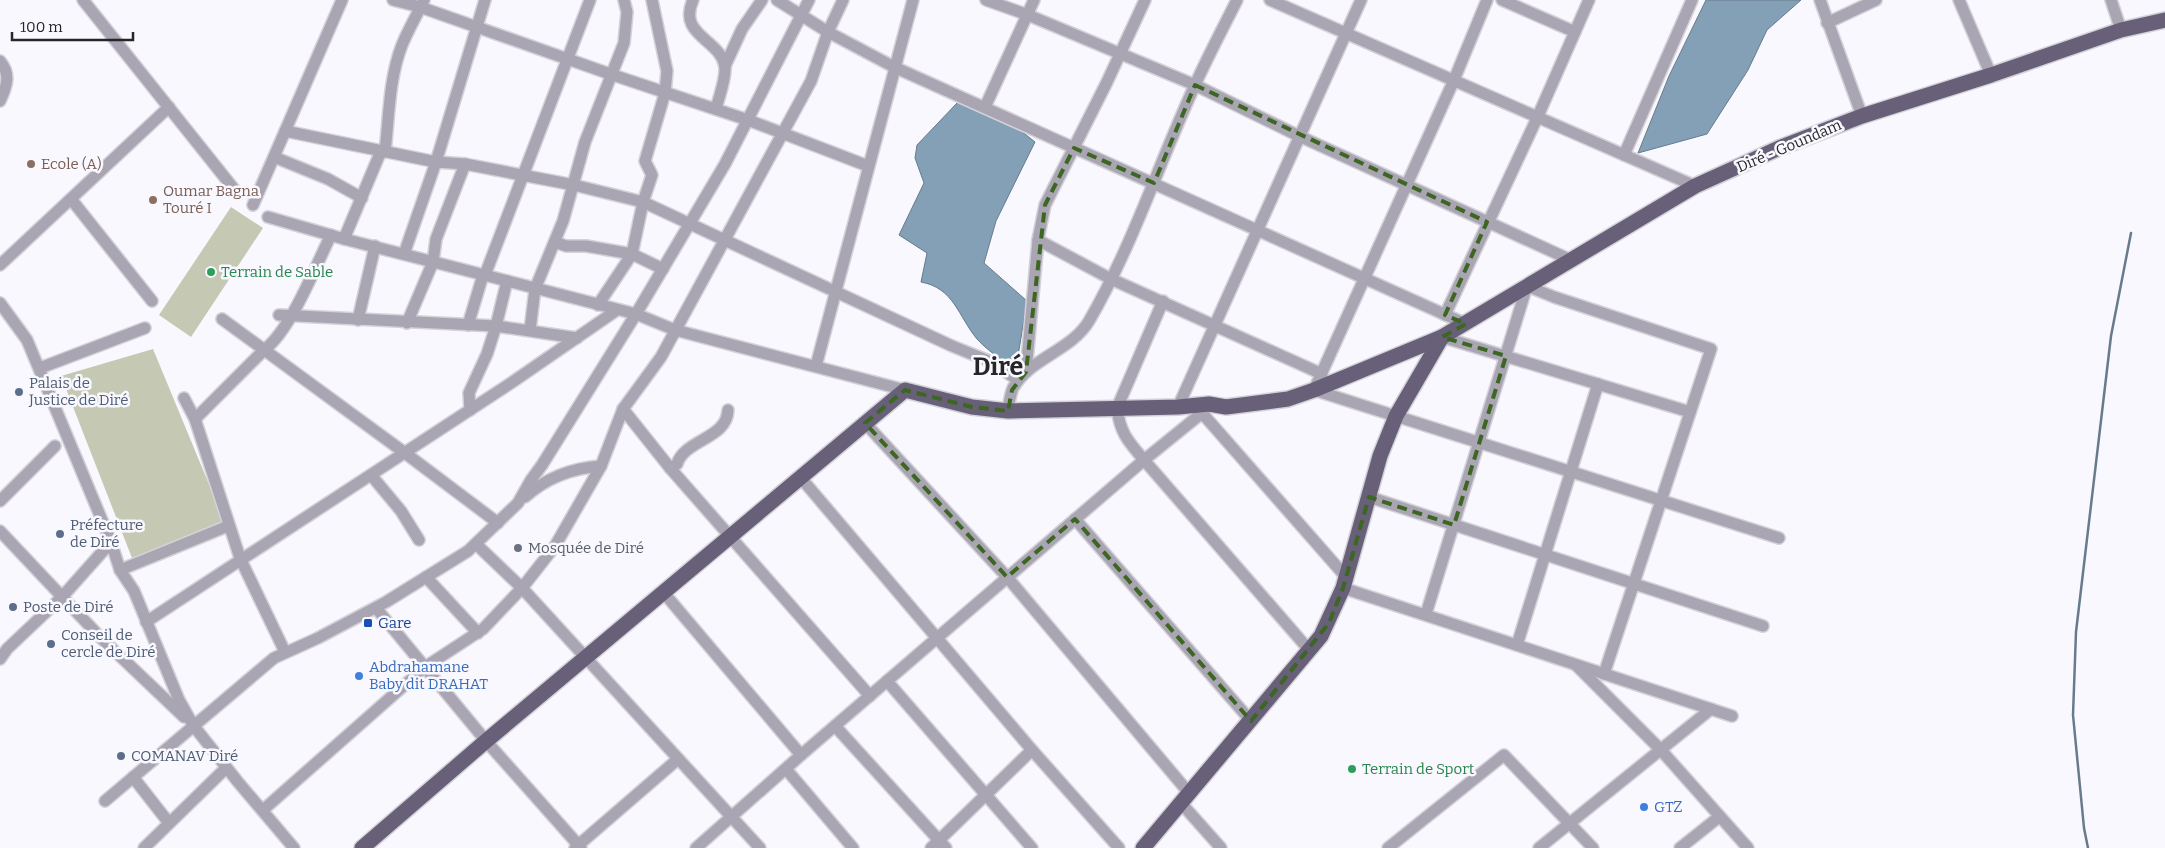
<svg xmlns="http://www.w3.org/2000/svg" width="2165" height="848" font-family="Bitter,serif">
<style>
.green{fill:#c5c9b3}
.water{fill:#84a0b6;stroke:#687b8c}
.lines{fill:none;stroke-linecap:round;stroke-linejoin:round}
.stream{stroke:#687b8c;stroke-width:2.5}
.minor-casing{stroke:#d3d2d8;stroke-width:14}
.major-casing{stroke:#d3d2d8;stroke-width:18}
.minor{stroke:#a9a5b3;stroke-width:11}
.major{stroke:#676078;stroke-width:15}
.marked{fill:none;stroke:#3c6622;stroke-width:4;stroke-dasharray:10 6;stroke-linejoin:round}
.education-dot{fill:#8d6e63;stroke:#f9f8fe;stroke-width:2}
.leisure-dot{fill:#2e9e5b;stroke:#f9f8fe;stroke-width:2}
.service-dot{fill:#5c6f8a;stroke:#f9f8fe;stroke-width:2}
.worship-dot{fill:#6b7280;stroke:#f9f8fe;stroke-width:2}
.transit-dot{fill:#1a4fb4;stroke:#f9f8fe;stroke-width:2}
.shop-dot{fill:#3f7fe0;stroke:#f9f8fe;stroke-width:2}
.labels{text-anchor:middle;dominant-baseline:central;stroke-width:5;stroke-linejoin:round;paint-order:stroke}
.street-label{font-size:15px;fill:#262629;stroke:#f9f8fe}
.education-label{font-size:15px;fill:#785e54;stroke:#f9f8fe;text-anchor:start}
.leisure-label{font-size:15px;fill:#27864d;stroke:#f9f8fe;text-anchor:start}
.service-label{font-size:15px;fill:#4e5e75;stroke:#f9f8fe;text-anchor:start}
.worship-label{font-size:15px;fill:#5b616d;stroke:#f9f8fe;text-anchor:start}
.transit-label{font-size:15px;fill:#164399;stroke:#f9f8fe;text-anchor:start}
.shop-label{font-size:15px;fill:#366cbe;stroke:#f9f8fe;text-anchor:start}
.town-label{font-size:25px;font-weight:bold;fill:#262629;stroke:#f9f8fe}
</style>
<rect width="100%" height="100%" fill="#f9f8fe"/>
<g class="green">
<path d="M231,207L263,228L191,337L159,315Z"/>
<path d="M153,349L225,523L132,558L61,376Z"/>
</g>
<g class="water">
<path d="M1706,0H1801L1767,30L1748,70L1707,134L1638,153L1669,76Z"/>
<path d="M958,102L1020,130L1035,142L996,221L984,263L1027,301L1018,356L1004,362C995,355 984,347 977,339C958,316 954,288 921,282L927,253L899,235L924,183L915,158L917,145Z"/>
</g>
<g class="lines">
<path class="stream" d="M2088,848L2084,828L2073,715L2076,632L2111,336L2131,233"/>
<defs>
<g id="minor">
<path d="M83,0L238,194"/>
<path d="M393,0L420,7L613,75L748,120L868,166"/>
<path d="M693,0C677,36 721,39 725,67C726,80 719,96 716,109"/>
<path d="M777,0L828,32L894,67L1466,324"/>
<path d="M986,0L1028,15L1195,85L1299,136L1571,260"/>
<path d="M1270,0L1695,186"/>
<path d="M1487,0L1454,80L1314,390L1779,538"/>
<path d="M1502,0L1575,32"/>
<path d="M1820,0L1862,116"/>
<path d="M1959,0L1991,75"/>
<path d="M2111,0L2121,30"/>
<path d="M1827,23L1876,0"/>
<path d="M0,61C11,74 7,86 0,101"/>
<path d="M725,66L742,29L762,0"/>
<path d="M985,107L1034,0"/>
<path d="M285,131L436,162L465,164L574,185L643,202L952,346L989,361L1018,380"/>
<path d="M385,152C389,117 389,78 402,45C408,30 417,15 424,0"/>
<path d="M1624,155L1692,0"/>
<path d="M274,157L328,179L362,198"/>
<path d="M71,199L152,301"/>
<path d="M253,205L342,0"/>
<path d="M268,217L344,239L636,314L675,330L905,390"/>
<path d="M344,239L381,151"/>
<path d="M1038,240L1111,279L1322,374"/>
<path d="M555,242L566,246H586L632,254L663,269"/>
<path d="M404,254L436,162L485,0"/>
<path d="M0,265L169,107"/>
<path d="M485,275L590,0"/>
<path d="M1163,301L1117,408C1120,433 1128,441 1144,460L1310,651"/>
<path d="M0,303L27,340L111,542L120,570L134,591L179,700L193,725L238,782L294,848"/>
<path d="M598,305L632,254L643,202L652,175L645,161L665,93L667,71L652,0"/>
<path d="M279,315L496,326L577,338"/>
<path d="M1445,315L1538,116L1589,0"/>
<path d="M222,319L405,453L498,523"/>
<path d="M358,320L375,246"/>
<path d="M407,323L433,262L436,239L465,164"/>
<path d="M468,325L483,275"/>
<path d="M530,330L535,289L563,221L585,142L624,43L627,12L624,0"/>
<path d="M1442,337L1690,412"/>
<path d="M816,366L913,0"/>
<path d="M40,368L145,328"/>
<path d="M1026,372L1038,240L1045,205L1107,82L1145,0"/>
<path d="M184,398L195,419L240,558L285,652"/>
<path d="M1178,407L1361,0"/>
<path d="M623,409L670,468L870,696"/>
<path d="M470,410L469,393L487,354L496,326L507,281"/>
<path d="M1008,411C1009,403 1010,395 1013,388C1030,358 1071,351 1089,321C1132,247 1159,163 1195,85C1208,56 1223,28 1237,0"/>
<path d="M1202,413L1346,577"/>
<path d="M195,419L264,350C291,330 315,267 331,235"/>
<path d="M865,423L1007,577L1189,793"/>
<path d="M670,468L677,464C685,439 727,439 728,410"/>
<path d="M371,475L401,511L419,540"/>
<path d="M801,478L1032,750L1119,848"/>
<path d="M525,497C546,478 573,468 601,466"/>
<path d="M1369,497L1763,626"/>
<path d="M0,501L55,446"/>
<path d="M1075,519L1251,721"/>
<path d="M0,531L101,638L184,717"/>
<path d="M476,544L522,588L760,848"/>
<path d="M120,570L228,526"/>
<path d="M426,577L478,633"/>
<path d="M1343,588L1732,716"/>
<path d="M664,593L801,755"/>
<path d="M376,608L486,741L581,848"/>
<path d="M1426,614L1527,286L1554,297L1711,349L1604,674"/>
<path d="M146,622L511,383L617,310"/>
<path d="M1517,645L1598,384"/>
<path d="M0,659L7,649L62,597L111,542"/>
<path d="M1576,665L1660,749L1748,848"/>
<path d="M887,681L1032,848"/>
<path d="M835,726L946,848"/>
<path d="M786,769L853,848"/>
<path d="M133,777L169,823"/>
<path d="M105,801L274,658L318,638L386,602L468,551L518,503L531,480L542,465L636,314L725,164L809,0"/>
<path d="M1181,803L1221,848"/>
<path d="M263,810L425,667L483,629L522,588L555,546L601,466L623,409L661,357L811,81L828,32L843,0"/>
<path d="M144,848L226,768"/>
<path d="M575,848L678,759"/>
<path d="M696,848L801,755L1144,460L1202,413L1209,404"/>
<path d="M931,848L1032,750"/>
<path d="M1388,848L1504,755L1593,848"/>
<path d="M1539,848L1711,709"/>
<path d="M1680,848L1719,817"/>
</g>
<g id="major">
<path d="M362,848L486,741L905,390L972,407L1008,411L1178,407L1209,404L1226,407L1288,399L1314,390L1442,337L1695,186L1779,148L1862,116L1991,75L2121,30L2165,20"/>
<path d="M1143,848L1321,636L1343,588L1380,456L1396,416L1442,337"/>
</g>
</defs>
<use href="#minor" class="minor-casing"/>
<use href="#major" class="major-casing"/>
<use href="#minor" class="minor"/>
<use href="#major" class="major"/>
</g>
<path class="marked" d="M1195,85L1487,222L1445,315L1466,324L1442,337L1506,356L1454,525L1369,497L1343,588L1329,623L1251,721L1075,519L1007,577L865,423L905,390L972,407L1008,411L1012,390L1026,372L1045,205L1074,148L1154,183Z"/>
<g class="education-dot">
<circle cx="31" cy="164" r="5"/>
<circle cx="153" cy="200" r="5"/>
</g>
<g class="leisure-dot">
<circle cx="211" cy="272" r="5"/>
<circle cx="1352" cy="769" r="5"/>
</g>
<g class="service-dot">
<circle cx="19" cy="392" r="5"/>
<circle cx="60" cy="534" r="5"/>
<circle cx="13" cy="607" r="5"/>
<circle cx="51" cy="644" r="5"/>
<circle cx="121" cy="756" r="5"/>
</g>
<circle class="worship-dot" cx="518" cy="548" r="5"/>
<rect class="transit-dot" x="363" y="618" width="10" height="10" rx="2.5"/>
<g class="shop-dot">
<circle cx="359" cy="676" r="5"/>
<circle cx="1644" cy="807" r="5"/>
</g>
<g class="labels">
<g class="street-label">
<text transform="translate(1789 146) rotate(-23)">Diré - Goundam</text>
</g>
<g class="education-label">
<text x="41" y="164">Ecole (A)</text>
<text x="163" y="191">Oumar Bagna<tspan x="163" dy="17">Touré I</tspan></text>
</g>
<g class="leisure-label">
<text x="221" y="272">Terrain de Sable</text>
<text x="1362" y="769">Terrain de Sport</text>
</g>
<g class="service-label">
<text x="29" y="383">Palais de<tspan x="29" dy="17">Justice de Diré</tspan></text>
<text x="70" y="525">Préfecture<tspan x="70" dy="17">de Diré</tspan></text>
<text x="23" y="607">Poste de Diré</text>
<text x="61" y="635">Conseil de<tspan x="61" dy="17">cercle de Diré</tspan></text>
<text x="131" y="756">COMANAV Diré</text>
</g>
<g class="worship-label">
<text x="528" y="548">Mosquée de Diré</text>
</g>
<g class="transit-label">
<text x="378" y="623">Gare</text>
</g>
<g class="shop-label">
<text x="369" y="667">Abdrahamane<tspan x="369" dy="17">Baby dit DRAHAT</tspan></text>
<text x="1654" y="807">GTZ</text>
</g>
<g class="town-label">
<text x="998" y="367">Diré</text>
</g>
</g>
<path d="M12 32v8h121v-8" fill="none" stroke="#262629" stroke-width="2.5"/>
<text x="20" y="32" font-size="15" fill="#262629" stroke="#f9f8fe" stroke-width="4" paint-order="stroke">100 m</text>
</svg>
